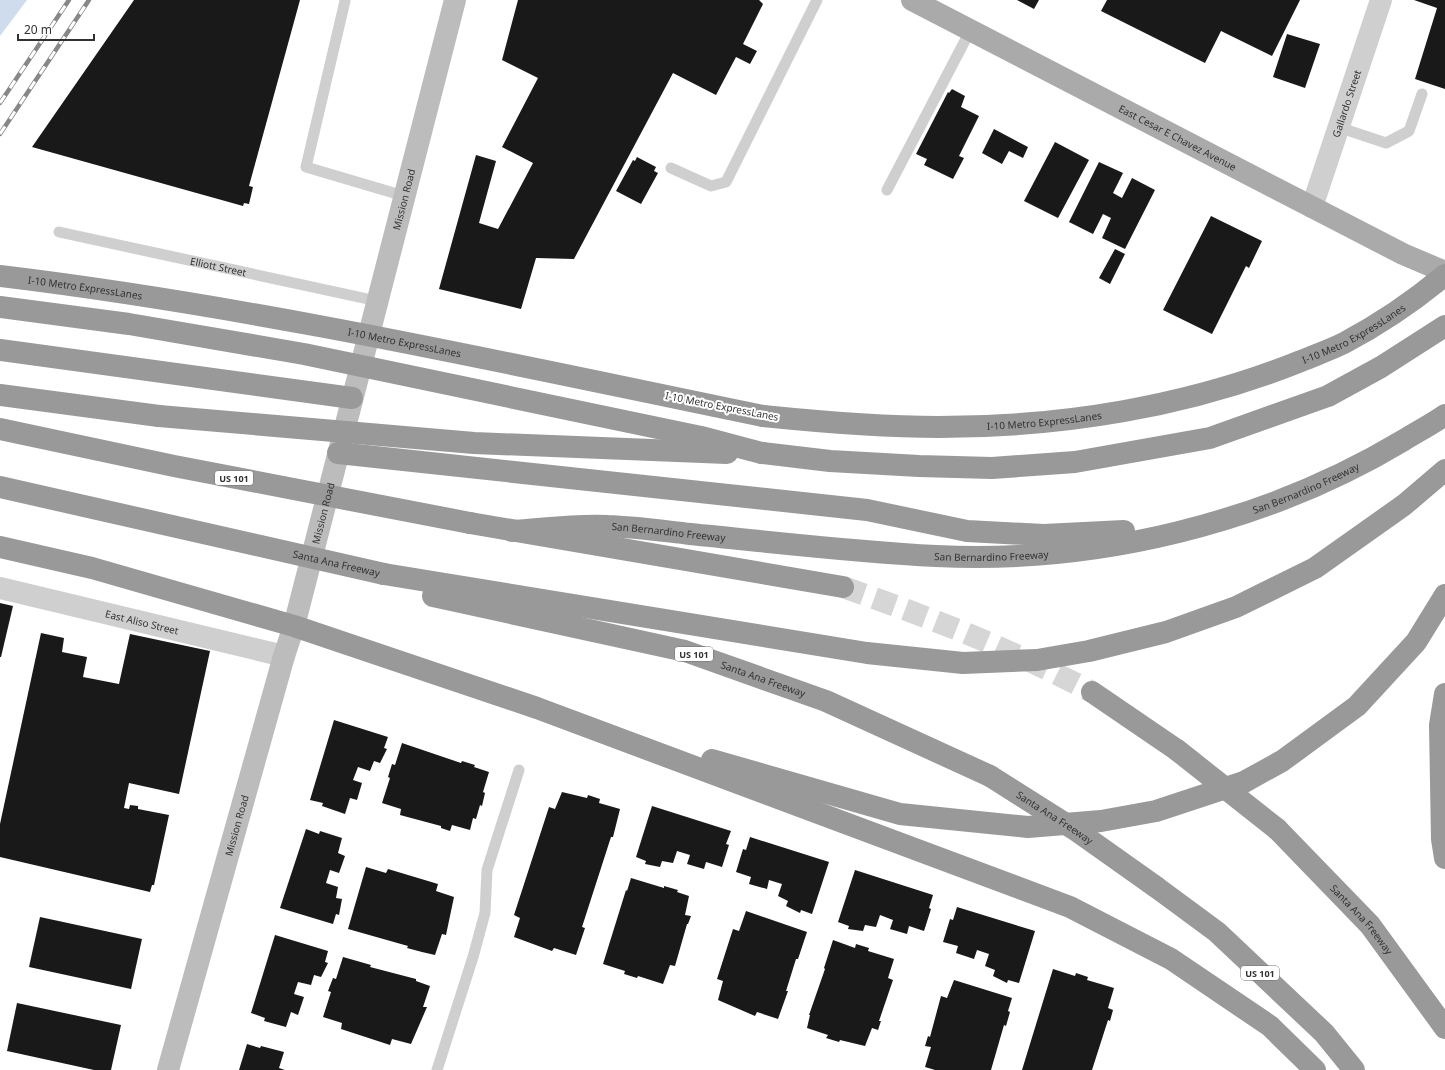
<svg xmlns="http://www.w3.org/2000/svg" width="1445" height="1070" font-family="'Noto Sans',sans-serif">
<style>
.water{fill:#cedcee}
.building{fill:#191919}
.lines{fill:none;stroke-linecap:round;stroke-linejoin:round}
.motorway-tunnel{stroke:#d6d6d6;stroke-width:22;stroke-dasharray:22 11;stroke-linecap:butt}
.service{stroke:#cfcfcf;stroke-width:11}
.minor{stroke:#cfcfcf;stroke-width:22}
.secondary{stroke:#bcbcbc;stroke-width:22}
.primary{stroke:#aaa;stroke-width:22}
.motorway{stroke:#999;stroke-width:22}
.rail-casing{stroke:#878787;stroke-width:4.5}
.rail{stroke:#fff;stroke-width:3;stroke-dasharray:9;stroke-linecap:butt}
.motorway-bridge{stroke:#999;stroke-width:22}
.labels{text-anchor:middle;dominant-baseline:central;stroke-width:4;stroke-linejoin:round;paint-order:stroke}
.shield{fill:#fff;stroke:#707070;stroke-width:1}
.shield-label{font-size:9px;font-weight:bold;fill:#323232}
.street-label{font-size:10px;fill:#323232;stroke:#fff}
</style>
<rect width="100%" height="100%" fill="#fff"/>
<path class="water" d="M0,0H27L0,36Z"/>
<g class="building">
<path d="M134,0H300L249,186L253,187L249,204L244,203L243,206L32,147Z"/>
<path d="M518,0H759L763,4L743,44L757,51L750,64L736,57L716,95L673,73L574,259L536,258L521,309L439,289L476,155L496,161L479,223L498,229L533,163L502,147L538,78L502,60Z"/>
<path d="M1017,0H1039L1034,9Z"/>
<path d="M1107,0H1300L1272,56L1221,31L1205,63L1101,11Z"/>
<path d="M1414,0H1445V89L1415,79L1437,8Z"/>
<path d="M1287,34L1320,44L1305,88L1273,77Z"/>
<path d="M952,89L965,96L961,107L979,116L959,156L964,158L953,179L924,165L927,159L916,154L948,92L949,93Z"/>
<path d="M994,129L1028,147L1023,158L1009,151L1002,164L982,153Z"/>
<path d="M1055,142L1089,160L1058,218L1024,201Z"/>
<path d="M637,157L656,167L654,171L658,173L641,204L616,191L633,160L635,161Z"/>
<path d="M1099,162L1123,173L1113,193L1122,198L1132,178L1155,190L1125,249L1102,238L1111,218L1103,214L1093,234L1069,222Z"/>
<path d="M1211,216L1262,241L1249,268L1246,266L1212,334L1163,310Z"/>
<path d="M1115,249L1125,254L1110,284L1099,278Z"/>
<path d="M0,603L13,606L1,657H0Z"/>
<path d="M41,633L64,638L62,652L87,657L83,677L119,684L130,634L210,651L179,794L129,783L124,808L129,809L130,805L138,806V809L169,815L154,885H152L150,892L0,857V824Z"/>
<path d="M334,720L388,737L384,748L387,749L380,763L374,761L370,771L358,767L353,780L362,783L357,800L350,798L345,814L322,806L323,803L310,800Z"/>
<path d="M402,743L461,763L462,761L475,765L474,767L489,772L483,792L485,793L482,806L480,805L476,819L473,818L470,830L452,825L450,831L441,828V826L400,815L401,809L382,803L390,778L388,777L392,764L395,765Z"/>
<path d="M562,792L587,798L588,795L600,799L599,803L620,809L613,837H611L582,927L585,928L576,955L554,948L552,951L514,937L520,918L514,915L549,807L555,809Z"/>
<path d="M652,806L731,831L726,844L729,845L722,867L706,862L704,869L687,864L690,855L677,851L673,863L662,861L660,867L645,864L646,861L636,857Z"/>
<path d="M306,829L319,834L320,831L342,838L338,853L345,856L339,873L330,870L326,883L338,887L336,898L342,899L339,915L336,914L333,924L280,908Z"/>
<path d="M750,837L829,862L812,914L801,910L800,913L786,906L788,901L778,896L782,884L769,880L767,889L749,884L751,877L736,872L743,849L746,850Z"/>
<path d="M366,867L386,873L388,869L438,884L436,891L454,897L446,935L442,934L435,955L422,952L407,948L408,946L348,929Z"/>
<path d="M855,870L933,895L929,908L931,909L924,931L909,926L907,934L890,929L893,920L880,915L876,927L865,925L863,931L848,929L849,926L838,922Z"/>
<path d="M631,878L664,888V886L678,890L677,892L689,896L685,915L691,916L688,924H687L675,966L670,965L663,984L638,976L637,978L624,974L625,971L603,964L626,890L627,891Z"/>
<path d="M957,907L1035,931L1019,983L1008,980L1007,983L993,976L995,970L985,966L989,954L977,950L974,959L956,953L958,946L943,942L950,919L953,920Z"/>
<path d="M746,911L807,932L798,959H796L786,991H788L778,1019L757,1012L755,1016L718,1000L723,981L717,979L733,929L739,931Z"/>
<path d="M40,917L142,939L131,989L29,967Z"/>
<path d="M275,935L328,951L325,962L328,963L321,977L314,975L311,985L298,982L294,994L304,997L298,1015L291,1012L286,1027L264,1021L265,1018L251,1013Z"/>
<path d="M833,940L855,948L856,944L869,948L868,951L894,959L888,978L893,980L879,1021H881L878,1030L872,1028L865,1046L840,1040L839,1042L826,1038L828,1035L807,1028L810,1015H809L825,969L824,968Z"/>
<path d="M343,957L371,965L370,967L416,979V981L430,986L423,1007H427L411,1044L392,1039L390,1045L341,1029L342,1023L323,1017L331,992L328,991L333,978L336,979Z"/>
<path d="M1053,969L1075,976L1076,973L1088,977L1087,980L1114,988L1108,1008L1113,1010L1110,1021L1108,1020L1092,1070H1022Z"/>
<path d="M954,980L1012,998L1008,1011L1010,1012L1006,1026L1004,1025L991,1070H935L925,1067L931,1047L925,1046L928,1036L930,1037L941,996L947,998Z"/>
<path d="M17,1003L121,1025L111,1070H94L7,1051Z"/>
<path d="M247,1044L260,1048L261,1046L284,1052L279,1068L285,1070H239Z"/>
</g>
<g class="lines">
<path class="motorway-tunnel" d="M843,587C929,617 1011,649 1092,692"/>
<g class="service">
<path d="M345,1L306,167L404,196"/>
<path d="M1338,127L1386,143L1409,131L1422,94"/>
<path d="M671,168L711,186L726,182L817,0"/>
<path d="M887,190L970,31"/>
<path id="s1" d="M59,232L377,301"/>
<path d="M437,1070L473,957L485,913L487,870L519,770"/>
</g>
<g class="minor">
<path id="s2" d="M1312,207L1381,0"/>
<path id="s3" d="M0,588L284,656"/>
</g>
<path class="secondary" id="s4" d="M168,1070L284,656L294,626L455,0"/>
<path class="primary" id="s5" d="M912,0L1312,207L1403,254L1445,272"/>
<g class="motorway">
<path d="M0,350L352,398"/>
<path d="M0,395L159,416"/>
<path id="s6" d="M763,416C822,422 880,427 939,427C1061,427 1187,407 1301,361C1315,355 1330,350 1344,343C1380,324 1414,301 1445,275"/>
<path d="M338,453L867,510L967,531L1044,535L1124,531"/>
<path d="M762,453L830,461L919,466L992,468L1075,462L1210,438L1328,396L1381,367L1445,326"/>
<path d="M470,523L843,587"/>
<path id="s7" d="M512,531C544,529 577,524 608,526C636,527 663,531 690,534C772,542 854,552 936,556C1096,564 1266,523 1404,440C1417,432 1432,424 1445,415"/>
<path d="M0,547L92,568L294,626L537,708L1070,907L1171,959L1270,1026L1315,1070"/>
<path d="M384,574L867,653L963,663L1037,660L1089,651L1166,632L1236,607L1315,568L1404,505L1445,470"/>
<path id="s8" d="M433,596L685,651L826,701L990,776"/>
<path d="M1092,692L1177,750"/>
<path d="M1445,694L1440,725L1442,839L1445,858"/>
<path d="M712,760L900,814L1028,827L1101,821L1156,811L1244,782L1282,761L1357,706L1416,642L1445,595"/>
<path id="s9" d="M1277,829L1370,925L1445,1028"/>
<path d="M1156,887L1217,932L1324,1033L1354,1070"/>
</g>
<defs>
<g id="rail">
<path d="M0,103L69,0"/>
<path d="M0,134L89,0"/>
</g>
</defs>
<use href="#rail" class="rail-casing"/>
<use href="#rail" class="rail"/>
<g class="motorway-bridge">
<path id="s10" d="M0,276C257,307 510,364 763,416"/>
<path d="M0,307L129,324L304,354L701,437L762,453"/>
<path d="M159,416L474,443L727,453"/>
<path d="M0,429L174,466L470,523"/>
<path id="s11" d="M0,487L384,574"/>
<path d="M1177,750L1277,829"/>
<path id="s12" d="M990,776L1077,831L1156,887"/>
</g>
</g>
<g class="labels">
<g class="shield">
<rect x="215" y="471" width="38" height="14" rx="3"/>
<rect x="675" y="647" width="38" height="14" rx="3"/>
<rect x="1241" y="966" width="38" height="14" rx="3"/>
</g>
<g class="shield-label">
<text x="234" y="478">US 101</text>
<text x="694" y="654">US 101</text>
<text x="1260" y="973">US 101</text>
</g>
<g class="street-label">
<text stroke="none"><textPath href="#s2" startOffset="109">Gallardo Street</textPath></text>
<text stroke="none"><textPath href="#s5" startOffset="299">East Cesar E Chavez Avenue</textPath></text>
<text stroke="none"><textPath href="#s4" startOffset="902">Mission Road</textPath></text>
<text stroke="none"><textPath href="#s1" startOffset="163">Elliott Street</textPath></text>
<text stroke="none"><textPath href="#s10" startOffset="86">I-10 Metro ExpressLanes</textPath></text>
<text stroke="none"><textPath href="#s6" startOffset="606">I-10 Metro ExpressLanes</textPath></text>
<text stroke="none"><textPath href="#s10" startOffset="410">I-10 Metro ExpressLanes</textPath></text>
<text transform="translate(722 406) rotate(11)">I-10 Metro ExpressLanes</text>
<text stroke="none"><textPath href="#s6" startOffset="282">I-10 Metro ExpressLanes</textPath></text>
<text stroke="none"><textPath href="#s7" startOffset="805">San Bernardino Freeway</textPath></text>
<text stroke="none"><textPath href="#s4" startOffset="578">Mission Road</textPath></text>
<text stroke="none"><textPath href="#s7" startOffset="157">San Bernardino Freeway</textPath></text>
<text stroke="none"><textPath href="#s7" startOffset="481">San Bernardino Freeway</textPath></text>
<text stroke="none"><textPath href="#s11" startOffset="345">Santa Ana Freeway</textPath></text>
<text stroke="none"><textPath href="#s3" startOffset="146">East Aliso Street</textPath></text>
<text stroke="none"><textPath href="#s8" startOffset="341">Santa Ana Freeway</textPath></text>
<text stroke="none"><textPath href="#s12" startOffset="77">Santa Ana Freeway</textPath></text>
<text stroke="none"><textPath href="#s4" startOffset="254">Mission Road</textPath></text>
<text stroke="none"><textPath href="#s9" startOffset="124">Santa Ana Freeway</textPath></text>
</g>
</g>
<path d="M18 34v6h76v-6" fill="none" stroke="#323232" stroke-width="2"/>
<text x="24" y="34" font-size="12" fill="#323232" stroke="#ffffff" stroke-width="3" paint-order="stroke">20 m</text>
</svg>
